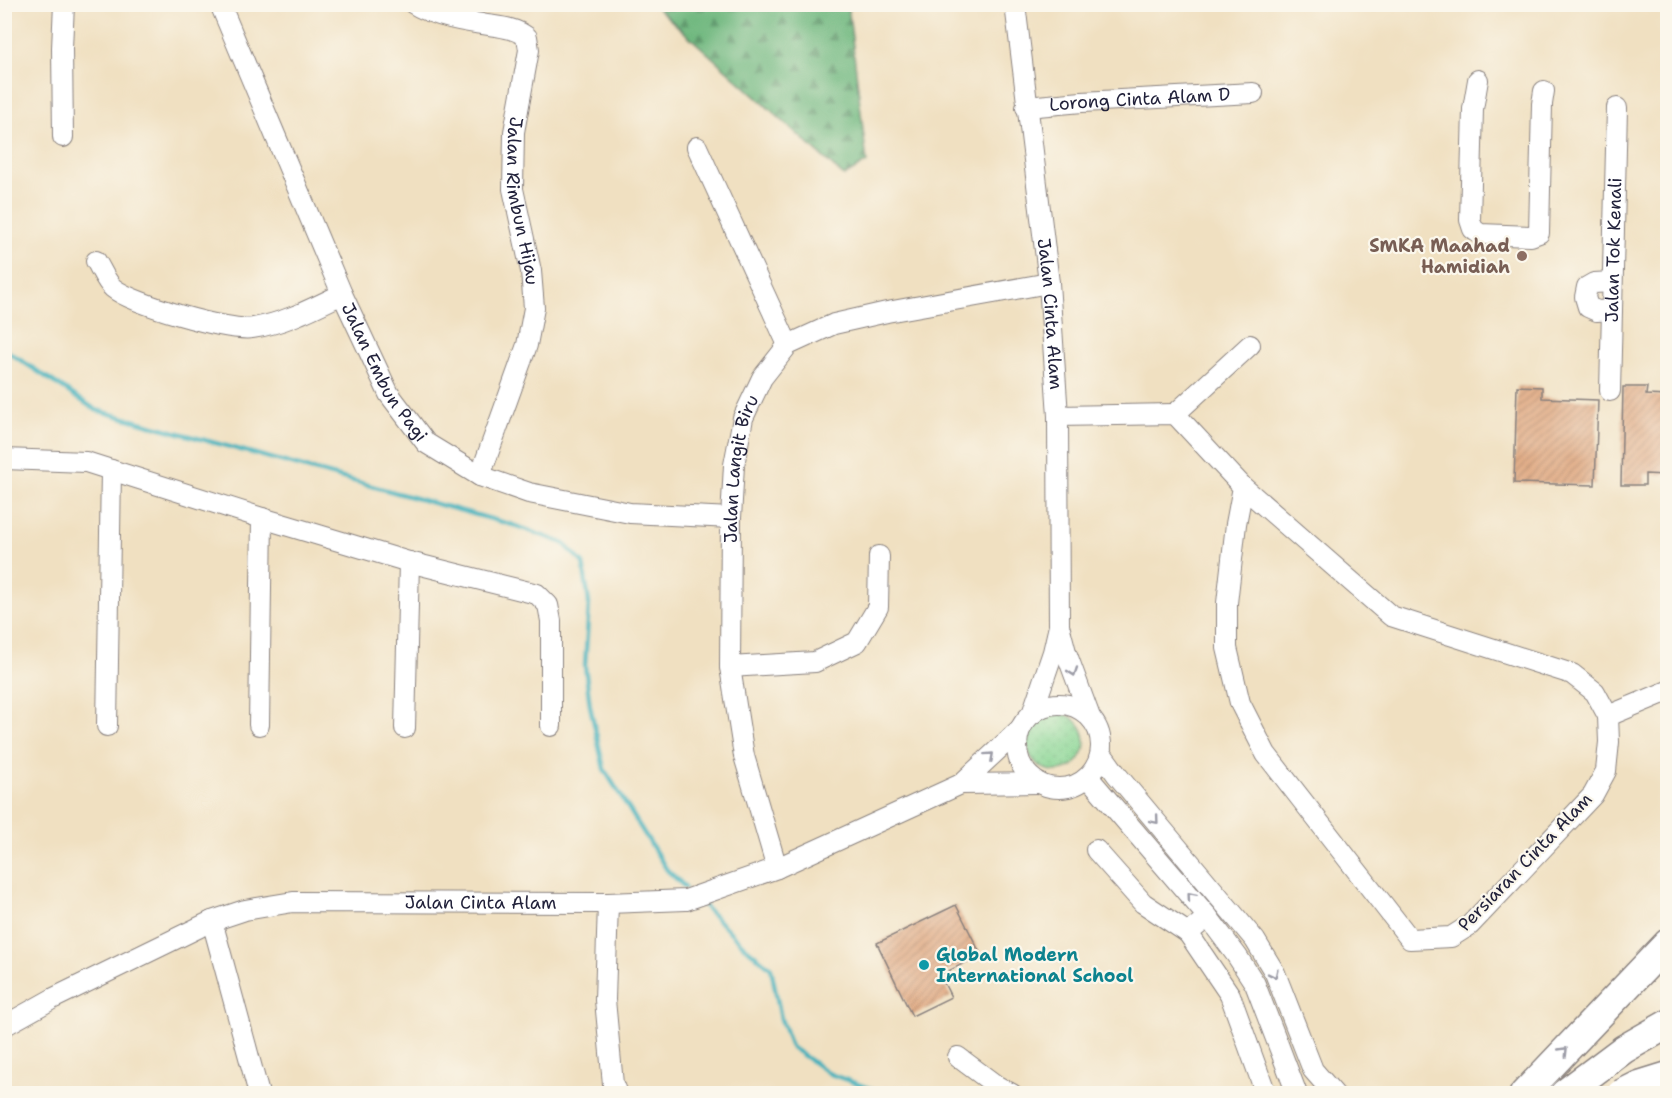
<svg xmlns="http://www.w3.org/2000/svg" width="1672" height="1098" font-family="'Shantell Sans',sans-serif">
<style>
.grass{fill:url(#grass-dots);stroke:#567c68;stroke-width:1.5}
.forest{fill:url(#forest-firs);stroke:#486c5c;stroke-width:1.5}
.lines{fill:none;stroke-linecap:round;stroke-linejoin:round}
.stream{stroke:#40b0bb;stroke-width:4.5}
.building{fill:url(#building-hatch)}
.minor-casing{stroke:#89817e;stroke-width:22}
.highway-casing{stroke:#89817e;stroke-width:31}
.minor{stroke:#fff;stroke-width:20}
.highway{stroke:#fff;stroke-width:28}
.highway-bridge-casing{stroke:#89817e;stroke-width:31;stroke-linecap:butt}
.highway-bridge{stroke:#fff;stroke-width:28}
.oneway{stroke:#9c9ca7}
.education-dot{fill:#8d6e63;stroke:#fbf7ec;stroke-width:2}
.culture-dot{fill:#0f9aa8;stroke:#fbf7ec;stroke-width:2}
.labels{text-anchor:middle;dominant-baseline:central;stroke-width:4.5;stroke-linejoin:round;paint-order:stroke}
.street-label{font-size:18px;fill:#22223b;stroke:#fbf7ec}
.education-label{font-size:18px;font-weight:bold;fill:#785e54;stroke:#fbf7ec;text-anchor:end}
.culture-label{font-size:18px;font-weight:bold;fill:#0d838f;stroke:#fbf7ec;text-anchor:start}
</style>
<defs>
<pattern id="grass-dots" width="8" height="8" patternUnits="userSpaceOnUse" patternTransform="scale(1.5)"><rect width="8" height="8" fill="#89d694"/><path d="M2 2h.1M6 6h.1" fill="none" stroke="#76b780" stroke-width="1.8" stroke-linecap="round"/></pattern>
<pattern id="forest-firs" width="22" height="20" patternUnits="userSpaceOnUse" patternTransform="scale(1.5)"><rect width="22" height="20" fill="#6eb77e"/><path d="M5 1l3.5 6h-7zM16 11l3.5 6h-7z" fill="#5a9468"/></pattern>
<pattern id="building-hatch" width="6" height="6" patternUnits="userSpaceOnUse" patternTransform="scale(1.5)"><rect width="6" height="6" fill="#dea379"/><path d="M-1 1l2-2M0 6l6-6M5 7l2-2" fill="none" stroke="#b48464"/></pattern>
</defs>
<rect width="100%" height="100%" fill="#fbf7ec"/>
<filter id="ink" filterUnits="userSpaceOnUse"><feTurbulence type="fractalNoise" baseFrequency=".0167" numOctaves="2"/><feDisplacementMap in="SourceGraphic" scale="12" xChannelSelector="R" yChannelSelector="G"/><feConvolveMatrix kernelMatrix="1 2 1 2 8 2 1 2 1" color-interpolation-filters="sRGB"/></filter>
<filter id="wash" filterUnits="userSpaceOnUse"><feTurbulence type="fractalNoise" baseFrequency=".008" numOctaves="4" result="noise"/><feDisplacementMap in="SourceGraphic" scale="24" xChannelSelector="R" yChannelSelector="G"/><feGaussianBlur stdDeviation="1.35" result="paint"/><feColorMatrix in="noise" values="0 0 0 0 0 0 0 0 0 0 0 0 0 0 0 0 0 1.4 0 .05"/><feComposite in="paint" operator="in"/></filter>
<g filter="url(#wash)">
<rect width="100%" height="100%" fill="#f0e0c1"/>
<circle class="grass" cx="1056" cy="742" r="29"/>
<path class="forest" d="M654,5H848L867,162L844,176Z"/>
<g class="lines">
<g class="stream">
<path d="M4,349L96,410L513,525L563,543L583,563L589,603L585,666L590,706L604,769L667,870L685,887"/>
<path d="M704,906L745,947L771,968L781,1019L791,1047L830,1074L886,1094"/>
</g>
</g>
<g id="blocks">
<g class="building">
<path d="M1517,386L1542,387V398L1598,400L1595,485L1514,483Z"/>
<path d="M1623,387H1647L1646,395L1668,396L1666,475L1645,474V485H1621Z"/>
<path d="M956,905L981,955L940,975L951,997L912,1016L877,943Z"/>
</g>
</g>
</g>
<g filter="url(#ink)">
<use href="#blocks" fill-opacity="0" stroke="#89817e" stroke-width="1.5"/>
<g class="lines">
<defs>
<g id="minor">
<path id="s1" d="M220,4L342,294L389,394L426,443L480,476L529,493L630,513L731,518"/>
<path id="s2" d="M414,4C433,16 460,21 482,24C499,27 514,27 527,37L529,50L514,132L513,189L531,271L534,308L527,345L480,476"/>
<path id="s3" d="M1015,4L1049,283L1058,416L1059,626L1053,652L1032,714"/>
<path d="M1478,80L1473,109L1470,220L1473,229L1480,234L1531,236L1539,233L1542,104L1544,91"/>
<path id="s4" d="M1026,107L1082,102L1253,93"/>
<path d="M63,137L62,48L64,4"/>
<path d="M697,147L788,345"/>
<path d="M96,261C101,269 106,282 113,288C133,304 228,332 253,328C285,323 313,308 342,294"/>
<path d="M1612,310L1597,311L1588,307L1585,297L1587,287L1594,283L1612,282"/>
<path id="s5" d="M1610,391L1617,108"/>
<path d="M1175,414L1250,345"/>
<path d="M1058,416L1175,414L1243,487L1391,616L1572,674L1595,692L1608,716L1609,742L1606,771L1593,795L1470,925L1451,937L1410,939L1266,754L1240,703L1227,648V603L1236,524L1243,487"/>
<path d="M4,459L86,462L262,518L409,562L537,594L548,605L551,621V726"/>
<path d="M1060,629L1066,652L1090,717"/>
<path d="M730,667L815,662L857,642L878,607L879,556"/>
<circle cx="1059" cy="746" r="42"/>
<path d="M1608,716L1668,691"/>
<path d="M259,725L262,518"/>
<path d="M107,726L111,470"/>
<path d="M405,728L409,562"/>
<path d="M1101,753L1117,775L1255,940L1275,973L1313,1070L1334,1094"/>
<path d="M1088,777L1208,917L1237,956L1255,984L1297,1094"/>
<path d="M961,784L1038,783"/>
<path d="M1096,850L1143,903L1188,933"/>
<path id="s6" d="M777,868L744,756L730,667L731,518L734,465L743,418L762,378L788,345L834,324L887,312L1049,283"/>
<path d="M608,903L605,1000L613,1084L617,1094"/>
<path d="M1208,917L1188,933L1230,995L1266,1094"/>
<path d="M212,921L259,1094"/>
<path id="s7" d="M4,1026L54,998L212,921L245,910L293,902L608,903L686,900L777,868L961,784L1020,729"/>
<path d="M958,1057L997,1086L1012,1094"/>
</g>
<g id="highway">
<path d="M1524,1094L1668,943"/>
<path d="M1564,1094L1624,1049L1668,1024"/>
</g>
</defs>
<use href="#minor" class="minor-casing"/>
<use href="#highway" class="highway-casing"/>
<use href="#minor" class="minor"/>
<use href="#highway" class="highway"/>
<defs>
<path id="highway-bridge" d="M1621,1094L1639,1085L1668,1076"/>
</defs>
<use href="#highway-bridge" class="highway-bridge-casing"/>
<use href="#highway-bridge" class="highway-bridge"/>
</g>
<defs><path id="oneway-chevron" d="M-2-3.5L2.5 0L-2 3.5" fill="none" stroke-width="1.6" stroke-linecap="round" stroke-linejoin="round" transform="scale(1.5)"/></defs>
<g class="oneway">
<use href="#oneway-chevron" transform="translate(1073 672) rotate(71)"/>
<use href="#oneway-chevron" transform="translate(990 756) rotate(-42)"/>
<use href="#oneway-chevron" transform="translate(1155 820) rotate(50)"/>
<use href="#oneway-chevron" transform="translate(1191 896) rotate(-131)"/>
<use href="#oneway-chevron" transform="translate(1274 974) rotate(64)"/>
<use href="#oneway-chevron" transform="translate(1564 1051) rotate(-46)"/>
</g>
</g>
<circle class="education-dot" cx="1522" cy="256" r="6"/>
<circle class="culture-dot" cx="924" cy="965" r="6"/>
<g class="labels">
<g class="street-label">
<text stroke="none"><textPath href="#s4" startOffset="114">Lorong Cinta Alam D</textPath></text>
<text stroke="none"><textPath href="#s2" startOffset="285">Jalan Rimbun Hijau</textPath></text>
<text stroke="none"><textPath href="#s5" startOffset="141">Jalan Tok Kenali</textPath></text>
<text stroke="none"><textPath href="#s3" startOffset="312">Jalan Cinta Alam</textPath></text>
<text stroke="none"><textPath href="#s1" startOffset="404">Jalan Embun Pagi</textPath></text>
<text stroke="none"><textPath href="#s6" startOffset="406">Jalan Langit Biru</textPath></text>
<text transform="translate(1525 862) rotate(-46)">Persiaran Cinta Alam</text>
<text stroke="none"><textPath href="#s7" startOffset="504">Jalan Cinta Alam</textPath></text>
</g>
<g class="education-label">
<text x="1510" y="246">SMKA Maahad<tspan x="1510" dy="21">Hamidiah</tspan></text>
</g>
<g class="culture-label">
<text x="936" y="955">Global Modern<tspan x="936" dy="21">International School</tspan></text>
</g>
</g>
<rect width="1672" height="1098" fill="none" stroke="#fbf7ec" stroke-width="24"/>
</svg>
